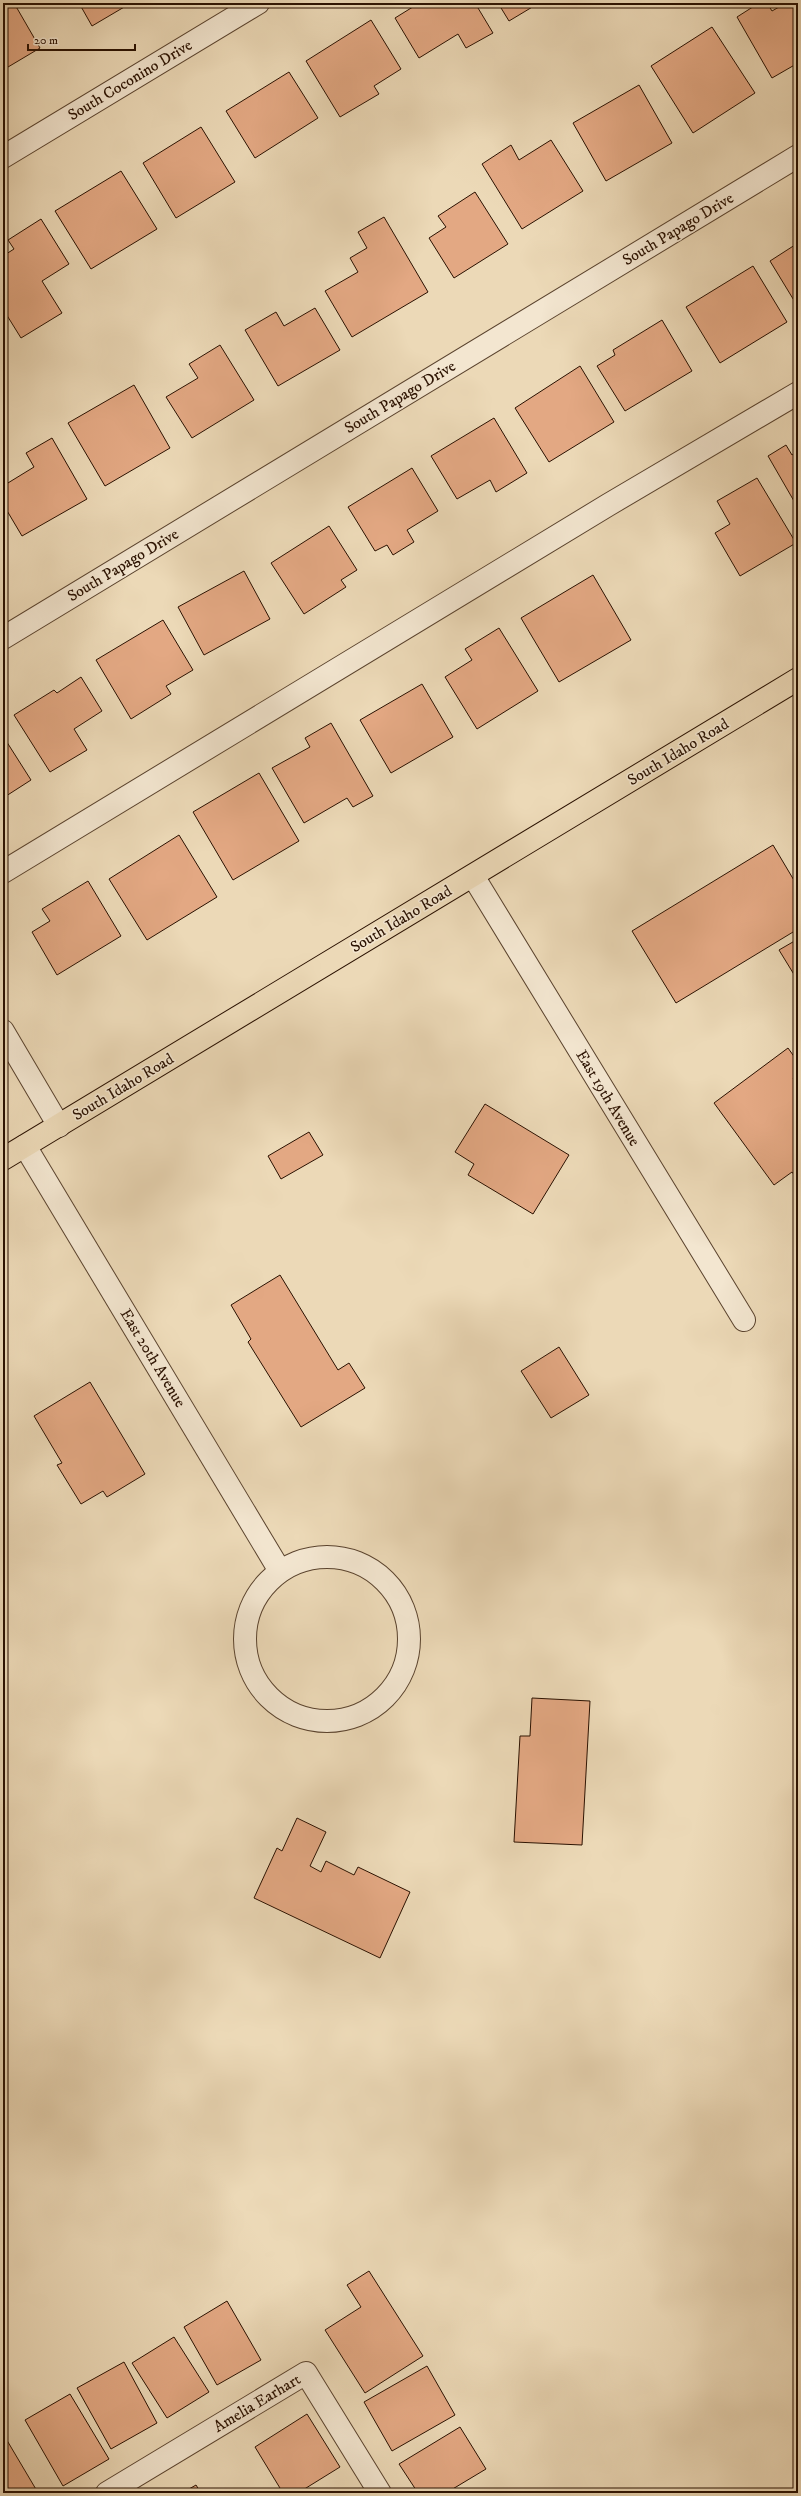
<svg xmlns="http://www.w3.org/2000/svg" width="801" height="2496" font-family="'IM FELL DW Pica',serif">
<style>
.building{fill:#e3a883;stroke:#2a1101}
.lines{fill:none;stroke-linecap:round;stroke-linejoin:round}
.minor-casing{stroke:#5a432e;stroke-width:24}
.major-casing{stroke:#2a1101;stroke-width:24}
.minor{stroke:#f3e6d0;stroke-width:22}
.major{stroke:#ecd9b7;stroke-width:22}
.labels{text-anchor:middle;dominant-baseline:central;stroke-width:3;stroke-linejoin:round;paint-order:stroke}
.street-label{font-size:16px;fill:#2a1101;stroke:#f3e6d0}
</style>
<rect width="100%" height="100%" fill="#ecd9b7"/>
<filter id="stains"><feTurbulence type="fractalNoise" baseFrequency=".005" numOctaves="4"/><feColorMatrix values="0 0 0 0 .2 0 0 0 0 .09 0 0 0 0 .02 0 0 0 .5 -.17"/></filter>
<radialGradient id="worn" r=".72"><stop offset=".6" stop-color="#630" stop-opacity="0"/><stop offset="1" stop-color="#630" stop-opacity=".3"/></radialGradient>
<g class="building">
<path d="M3,3H14L40,48L3,70Z"/>
<path d="M79,3H131L92,26Z"/>
<path d="M415,3H475L493,33L466,48L458,34L419,58L395,18L416,5Z"/>
<path d="M498,3H539L509,21Z"/>
<path d="M759,3H767L772,11L786,3H798V63L772,78L737,17Z"/>
<path d="M371,20L401,69L374,86L379,94L340,117L306,61Z"/>
<path d="M712,27L755,93L693,133L651,66Z"/>
<path d="M289,72L318,118L255,158L226,111Z"/>
<path d="M639,85L672,143L606,181L573,123Z"/>
<path d="M201,127L235,182L176,218L143,163Z"/>
<path d="M551,140L583,191L522,229L482,164L511,145L519,160Z"/>
<path d="M121,171L157,229L91,269L55,211Z"/>
<path d="M475,192L508,244L454,278L429,238L446,227L438,216Z"/>
<path d="M384,217L428,292L352,337L325,291L358,272L350,258L367,248L358,232Z"/>
<path d="M41,219L69,264L42,281L62,313L21,338L3,309V256L14,249L8,240Z"/>
<path d="M798,243V307L770,261Z"/>
<path d="M753,266L787,322L720,363L686,307Z"/>
<path d="M315,308L340,350L278,386L245,330L276,312L284,326Z"/>
<path d="M662,320L692,371L625,411L597,366L615,355L613,350Z"/>
<path d="M220,345L254,400L192,438L166,397L198,378L189,364Z"/>
<path d="M580,366L614,422L549,462L515,408Z"/>
<path d="M134,385L170,448L105,486L68,423Z"/>
<path d="M494,418L527,473L496,492L490,480L457,499L431,456Z"/>
<path d="M52,438L87,499L22,536L3,504V486L34,467L26,453Z"/>
<path d="M786,445L792,455L798,451V508L768,456Z"/>
<path d="M412,468L438,511L407,530L414,542L393,555L387,545L375,551L348,507Z"/>
<path d="M757,478L796,543L740,576L715,533L730,524L717,501Z"/>
<path d="M329,526L357,570L341,580L346,587L304,614L271,563Z"/>
<path d="M244,571L270,619L204,655L178,607Z"/>
<path d="M593,575L631,640L559,682L521,618Z"/>
<path d="M163,620L193,670L166,686L171,694L131,719L96,660Z"/>
<path d="M499,628L538,691L477,729L445,677L472,660L465,649Z"/>
<path d="M81,677L102,711L74,729L87,750L50,772L14,715L54,690L57,693Z"/>
<path d="M422,684L453,737L391,773L360,720Z"/>
<path d="M331,723L373,796L353,807L347,798L304,823L272,768L310,747L305,738Z"/>
<path d="M3,736L31,780L3,798Z"/>
<path d="M259,773L299,841L233,880L193,812Z"/>
<path d="M179,835L217,897L147,940L109,879Z"/>
<path d="M773,845L798,887V929L676,1003L632,931Z"/>
<path d="M88,881L121,936L57,975L32,932L50,921L42,909Z"/>
<path d="M798,939V981L779,950Z"/>
<path d="M788,1048L798,1062V1074L793,1078L798,1085V1180L792,1172L774,1185L714,1103Z"/>
<path d="M485,1104L569,1155L533,1214L468,1175L474,1164L455,1152Z"/>
<path d="M309,1132L323,1155L281,1179L268,1156Z"/>
<path d="M280,1275L338,1370L349,1363L365,1388L301,1427L248,1342L251,1339L231,1305Z"/>
<path d="M559,1347L589,1395L551,1418L521,1371Z"/>
<path d="M90,1382L145,1474L107,1497L103,1491L81,1504L57,1465L62,1463L34,1416Z"/>
<path d="M532,1698L590,1701L582,1845L514,1842L520,1736H530Z"/>
<path d="M297,1818L326,1832L310,1866L321,1872L326,1861L354,1875L358,1867L410,1892L380,1958L254,1898L277,1848L282,1851Z"/>
<path d="M369,2271L423,2356L365,2393L325,2330L361,2307L347,2285Z"/>
<path d="M227,2301L261,2360L217,2385L184,2327Z"/>
<path d="M174,2337L209,2392L167,2418L132,2363Z"/>
<path d="M124,2362L157,2423L111,2449L77,2388Z"/>
<path d="M427,2366L455,2415L392,2451L364,2402Z"/>
<path d="M70,2394L109,2459L63,2486L25,2420Z"/>
<path d="M307,2414L340,2467L298,2493H283L255,2447Z"/>
<path d="M460,2427L486,2469L446,2493H418L399,2464Z"/>
<path d="M5,2437L37,2491L34,2493H3V2439Z"/>
<path d="M196,2485L201,2493H182Z"/>
</g>
<g class="lines">
<defs>
<g id="minor">
<path d="M3,157L258,3"/>
<path d="M3,638L798,156"/>
<path d="M3,872L608,505L798,393"/>
<path d="M473,876L744,1320"/>
<path d="M3,1031L59,1126"/>
<path d="M25,1146L280,1571"/>
<circle cx="327" cy="1639" r="82"/>
<path d="M107,2493L306,2373L380,2493"/>
</g>
<path id="major" d="M3,1159L798,679"/>
</defs>
<use href="#minor" class="minor-casing"/>
<use href="#major" class="major-casing"/>
<use href="#minor" class="minor"/>
<use href="#major" class="major"/>
</g>
<g class="labels">
<g class="street-label">
<text transform="translate(130 80) rotate(-31)">South Coconino Drive</text>
<text transform="translate(678 229) rotate(-31)">South Papago Drive</text>
<text transform="translate(400 397) rotate(-31)">South Papago Drive</text>
<text transform="translate(123 565) rotate(-31)">South Papago Drive</text>
<text transform="translate(678 752) rotate(-31)">South Idaho Road</text>
<text transform="translate(401 919) rotate(-31)">South Idaho Road</text>
<text transform="translate(123 1087) rotate(-31)">South Idaho Road</text>
<text transform="translate(608 1098) rotate(59)">East 19th Avenue</text>
<text transform="translate(153 1358) rotate(59)">East 20th Avenue</text>
<text transform="translate(257 2403) rotate(-31)">Amelia Earhart</text>
</g>
</g>
<rect width="801" height="2496" fill="none" stroke="#ecd9b7" stroke-width="16"/>
<rect x="4" y="4" width="793" height="2488" fill="none" stroke="#2a1101" stroke-width="2"/>
<rect x="8" y="8" width="785" height="2480" fill="none" stroke="#2a1101"/>
<path d="M28 44v6h107v-6" fill="none" stroke="#2a1101" stroke-width="2"/>
<text x="34" y="44" font-size="12" fill="#2a1101" stroke="#f3e6d0" stroke-width="3" paint-order="stroke">20 m</text>
<rect width="100%" height="100%" filter="url(#stains)"/>
<rect width="100%" height="100%" fill="url(#worn)"/>
</svg>
